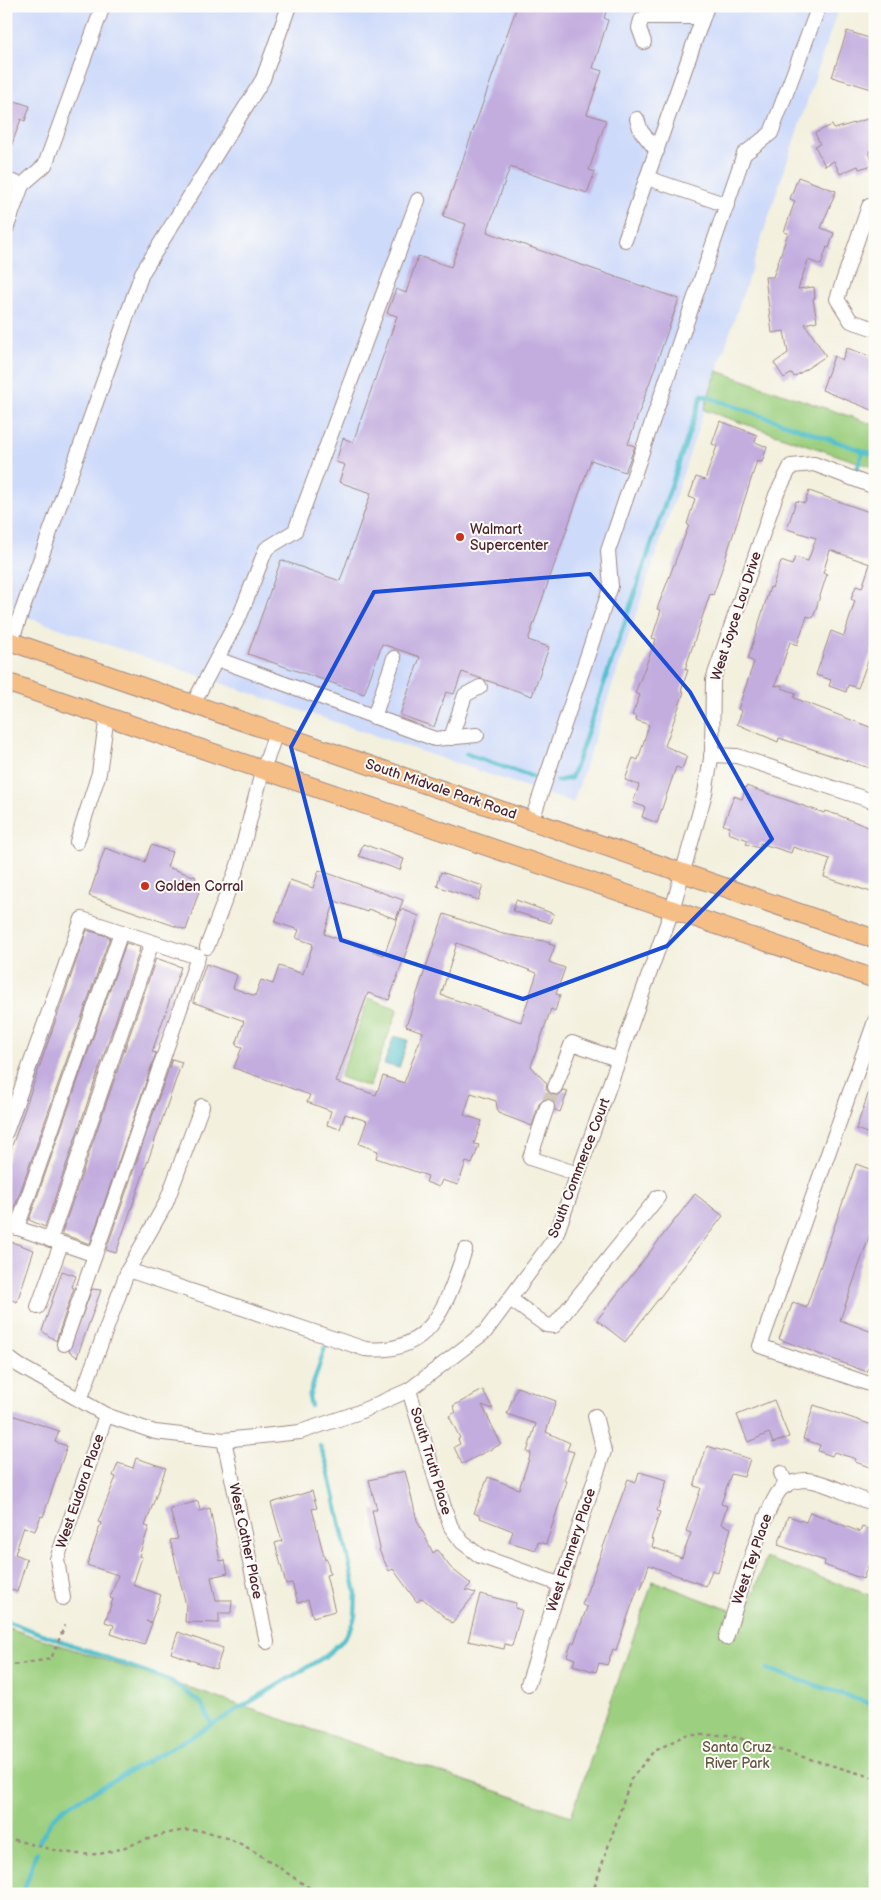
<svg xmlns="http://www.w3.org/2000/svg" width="881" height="1900" font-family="'Balsamiq Sans',sans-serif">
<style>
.built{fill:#cedafa}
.green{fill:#9ccf7f;stroke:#737755}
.water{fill:#52bfcb;stroke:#4e6f7b}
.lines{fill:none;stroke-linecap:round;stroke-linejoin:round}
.stream{stroke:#52bfcb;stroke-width:4.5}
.building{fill:#c3addf;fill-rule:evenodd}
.minor-tunnel{stroke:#d1c6ba;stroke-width:14;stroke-dasharray:14 7;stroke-linecap:butt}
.minor-casing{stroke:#9e8884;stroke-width:16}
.major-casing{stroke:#9e8884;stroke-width:20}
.path{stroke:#9e8884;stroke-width:2.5;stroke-dasharray:4 4;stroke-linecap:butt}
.minor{stroke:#fff;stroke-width:14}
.major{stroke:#f6be87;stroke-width:18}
.marked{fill:none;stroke:#1d4ed8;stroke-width:4;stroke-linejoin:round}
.poi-dot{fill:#c8321e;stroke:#fdfcf7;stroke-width:2}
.labels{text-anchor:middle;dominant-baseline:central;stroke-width:4;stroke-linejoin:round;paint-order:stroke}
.poi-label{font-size:14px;fill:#4a1f2b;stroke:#fdfcf7;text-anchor:start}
.street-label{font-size:14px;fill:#4a1f2b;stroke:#fdfcf7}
.park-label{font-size:14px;fill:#635444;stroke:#fdfcf7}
</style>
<rect width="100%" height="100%" fill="#fdfcf7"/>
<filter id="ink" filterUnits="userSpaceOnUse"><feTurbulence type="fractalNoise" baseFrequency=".02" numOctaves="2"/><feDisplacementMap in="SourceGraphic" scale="10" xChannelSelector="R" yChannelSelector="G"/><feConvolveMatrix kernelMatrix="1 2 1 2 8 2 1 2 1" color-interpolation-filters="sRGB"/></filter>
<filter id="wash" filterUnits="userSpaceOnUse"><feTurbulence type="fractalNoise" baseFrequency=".0096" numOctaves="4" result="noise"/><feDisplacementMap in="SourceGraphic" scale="20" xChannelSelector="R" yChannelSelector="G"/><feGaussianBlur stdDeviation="1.12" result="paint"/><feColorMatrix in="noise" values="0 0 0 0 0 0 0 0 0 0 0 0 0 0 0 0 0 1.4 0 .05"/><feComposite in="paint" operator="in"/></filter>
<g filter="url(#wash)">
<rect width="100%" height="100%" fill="#f3f0de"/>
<path class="built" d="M6,6H839L573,803L6,610Z"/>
<g class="green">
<path d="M717,371L875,425V468L704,410Z"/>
<path d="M369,998L398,1009L369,1087L340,1077Z"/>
<path d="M766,1558L875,1597V1894H6V1627L571,1816L653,1581L746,1616Z"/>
</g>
<path class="water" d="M394,1036L408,1040L399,1068L384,1064Z"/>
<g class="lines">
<g class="stream">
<path d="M856,472L863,451"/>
<path d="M466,754L533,777"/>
<path d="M557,781L571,778L577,763L702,395L875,455"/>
<path d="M311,1406L309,1397L325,1347"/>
<path d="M6,1621L171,1681L201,1703L212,1725"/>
<path d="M767,1669L875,1705"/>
<path d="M39,1842L53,1818L64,1808L212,1725L324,1657L341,1642L351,1628L355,1616L356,1593L327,1464L320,1446"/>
<path d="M23,1894L36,1853"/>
</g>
</g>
<g id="blocks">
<g class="building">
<path d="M517,6H608L604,18L608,20L593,68L602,71L587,114L606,120L589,170L595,172L587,193L510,167L487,232L679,299L628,444L635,446L625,472L591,460L528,640L549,647L532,696L462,672L454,694L446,692L434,727L400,715L420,657L382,644L364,694L248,654L281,560L340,581L371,493L339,482L345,465L336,462L343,438L353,442L397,316L387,313L396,289L406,293L418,256L451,267L466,224L443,216Z"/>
<path d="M847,31L875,40V90L832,77Z"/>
<path d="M6,98L30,106L25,121L21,119L8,155L6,154Z"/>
<path d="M871,118L875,130V150L869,151L873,165L859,169L858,166L840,174L834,161L825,166L815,146L820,144L815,133L832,125L834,129Z"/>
<path d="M798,177L836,191L821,228L834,233L829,248L827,247L821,265L808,260L798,289L814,287L815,298L813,299L817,321L805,324L826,356L794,377L792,373L784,378L774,363L788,353L784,331L772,333L765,277H773L788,233L784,232L795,201L790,199Z"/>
<path d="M847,348L875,358V403L872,410L822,390L834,356L842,360Z"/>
<path d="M720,421L757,435L755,442L767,447L762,462L757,461L717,584L713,595L710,594L685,669L688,670L681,691L684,692L665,746L687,756L682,769L676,767L657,823L642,817L645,807L633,803L639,785L625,780L633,758L638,760L649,725L636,720L637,717L632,715L640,695L635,693L656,639L652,638L661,610L657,609L689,525L687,524L695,499L689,497L696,477L705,480L717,446L712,444Z"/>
<path d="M809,491L875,514V642L858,688L848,685L846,692L829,686L831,680L816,675L831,631L844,636L855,601L851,599L856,586L862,588L870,564L830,550L823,573L827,574L813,618L807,616L797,645L790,642L775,686L782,685V688L796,693L794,698L875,729V770L779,738L778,742L737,724L742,711L738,709L754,662L748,659L770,587L772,588L781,561L792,565L795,557L808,561L816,538L787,529L796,501L805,503Z"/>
<path d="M746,786L824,813L825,811L838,815L875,830V883L871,892L824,877L830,859L793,847L791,853L760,843L759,848L746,844L748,840L728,833L730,827L723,825L734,796L742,799Z"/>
<path d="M363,844L404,859L400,870L359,856Z"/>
<path d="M151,845L172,852L167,867L196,877L194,883L200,888L186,930L89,896L105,848L145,862Z"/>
<path d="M319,870L403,900L396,919L368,909L367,912L335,901L324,934L384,955L401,909L419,916L389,1000L368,993L336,1082L376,1095L383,1076L404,1083L423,1032L406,1026L444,914L503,934L550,942L549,944L555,946L549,962L565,968L556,994L560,995L555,1011L551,1009L531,1066L547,1084L546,1089L551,1095L557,1096L563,1090L568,1091L560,1112L555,1110L553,1101L545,1099L539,1104L532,1126L498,1113L496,1101L471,1093L464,1115L482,1121L474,1144L479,1145L472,1164L466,1162L458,1185L442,1180L439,1187L426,1182L428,1176L376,1158L378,1151L359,1144L367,1121L345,1114L340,1129L327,1125L331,1111L307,1102L310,1095L234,1068L242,1047L236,1045L244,1021L193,1002L206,964L237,975L233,988L255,996L261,980L273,984L279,966L303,974L313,944L296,938L299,930L275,922L290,880L313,888ZM457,943L537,973L521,1022L441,995Z"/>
<path d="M441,872L483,886L478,900L437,886Z"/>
<path d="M516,900L554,914L551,923L513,911Z"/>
<path d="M87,930L110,937L12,1215L6,1212V1163Z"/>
<path d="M126,943L140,947L139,952L45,1227L29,1220Z"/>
<path d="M156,958L181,967L152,1052L156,1053L90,1244L62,1234V1232Z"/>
<path d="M172,1059L182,1062L116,1253L106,1250Z"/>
<path d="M873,1080H875V1136L856,1129Z"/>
<path d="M856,1164L875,1171V1220L840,1320L875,1333V1353L867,1372L779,1339L793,1302L806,1308Z"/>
<path d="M695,1194L723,1216L625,1342L597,1320Z"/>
<path d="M6,1240L34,1250L17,1302L6,1298Z"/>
<path d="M62,1271L76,1276L72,1287L74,1288L56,1341L42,1331Z"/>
<path d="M92,1289L101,1290L77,1357L69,1351Z"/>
<path d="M517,1387L556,1401L546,1432L570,1443L567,1450L574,1452L564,1480L567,1481L546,1544L538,1542L536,1550L509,1542L513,1531L480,1518L481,1516L474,1513L488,1477L519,1489L531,1453L527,1452L536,1424L507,1414Z"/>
<path d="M483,1390L493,1409L482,1405L501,1444L462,1464L454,1447L460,1444L458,1439L460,1438L449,1416L456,1412L453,1406Z"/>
<path d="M774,1400L789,1437L773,1443L769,1433L748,1442L737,1415Z"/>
<path d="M814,1405L875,1426V1469L855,1462L856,1459L834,1452L832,1456L818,1451L820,1445L803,1439Z"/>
<path d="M6,1413L59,1431L55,1442L67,1446L43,1517L41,1516L35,1531L24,1527L15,1554L27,1559L17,1592L6,1587Z"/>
<path d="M707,1446L750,1459L744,1477L731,1474L721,1504L727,1506L721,1524L731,1528L718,1573L712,1570L706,1586L649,1565L641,1589L638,1588L636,1593L616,1650L613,1649L607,1665L599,1663L596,1672L573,1665L575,1659L567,1656L572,1642L574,1643L587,1607L582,1605L628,1479L636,1482L639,1472L667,1480L657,1511L660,1512L651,1539L654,1540L652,1547L682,1558L691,1533L686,1531L701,1488L694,1486Z"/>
<path d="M136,1458L166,1468L145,1526L149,1527L139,1556L142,1557L133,1585L161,1595L151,1622L146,1621L152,1623L144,1645L111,1634L114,1625L105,1622L113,1599L110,1598L118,1575L87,1565L101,1523L98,1522L116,1477L113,1476L118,1463L133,1468Z"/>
<path d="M405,1471L417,1520L433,1553L437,1550L451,1568L471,1584L465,1590L476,1593L452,1623L422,1598L417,1602L393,1569L389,1571L379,1550L380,1549L372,1510H377L369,1480Z"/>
<path d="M312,1491L317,1508L312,1509L325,1560L327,1559L330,1574L326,1575L335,1611L313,1617L308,1600L298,1603L292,1583L286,1584L275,1543L282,1541L271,1503Z"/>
<path d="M198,1501L200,1511L210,1508L220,1561L225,1560L228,1573L211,1577L216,1600H232L231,1613H219V1623L185,1622L186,1605L170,1540L178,1539L170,1509Z"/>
<path d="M810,1512L860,1532L862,1527L875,1531V1546L863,1579L824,1565L825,1561L778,1545L788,1516L806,1522Z"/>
<path d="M480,1594L516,1603L515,1608L522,1610L512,1646L505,1644L504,1649L468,1641Z"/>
<path d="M178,1632L223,1648L216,1669L171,1653Z"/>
</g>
</g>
</g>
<g filter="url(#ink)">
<use href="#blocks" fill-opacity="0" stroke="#9e8884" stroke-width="1"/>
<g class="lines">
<path class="minor-tunnel" d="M547,1107L555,1087"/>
<defs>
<g id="minor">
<path d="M644,42L639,28L641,20L646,17H703"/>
<path d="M637,119L641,131L657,151"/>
<path d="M647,178L727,205"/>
<path d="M6,180L22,185L45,165L103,6"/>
<path d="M869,206L837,299L851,321L875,329"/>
<path d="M6,229L22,185"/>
<path d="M625,240L707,6"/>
<path d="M11,642L142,273L263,79L289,6"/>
<path d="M217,659L435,739L477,735"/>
<path d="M193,704L241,613L266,549L295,531L418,200"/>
<path d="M374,717L394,658"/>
<path d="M451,738L465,695L480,687"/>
<path d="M711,755L737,756L875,802"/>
<path d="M532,820L611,586L608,551L744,154L771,133L819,6"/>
<path d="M77,842L99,773L107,716"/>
<path d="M207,947L238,865L260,780L276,732"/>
<path d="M875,1021L760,1346L875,1386"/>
<path d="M555,1087L572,1043L619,1060"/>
<path d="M547,1107L530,1158L578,1174"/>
<path d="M6,1132L82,919L198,957L95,1255L6,1224"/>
<path d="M17,1228L121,932"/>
<path d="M50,1240L152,942"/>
<path d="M128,1270L365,1349C433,1356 447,1302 465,1250"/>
<path d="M510,1299L546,1325L554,1326L658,1197"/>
<path d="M38,1307L61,1244"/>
<path d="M64,1344L95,1255"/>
<path d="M6,1356L18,1365L106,1415L155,1432L224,1440L300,1432L357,1413L409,1390L485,1332L555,1238L672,910L705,793L712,753L713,680L776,495L791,466L814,464L875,487"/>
<path d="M409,1390L444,1507L451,1527L462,1542L480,1556L559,1584"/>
<path d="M80,1400L128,1270L166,1203L202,1106"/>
<path d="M224,1440L267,1642"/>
<path d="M781,1473L787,1485"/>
<path d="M63,1598L57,1559L106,1415"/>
<path d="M726,1638C735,1610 765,1503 782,1488C788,1483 798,1480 806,1480C830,1482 852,1499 875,1503"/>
<path d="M528,1684L604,1451L595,1416"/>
</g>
<g id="major">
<path d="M6,640L875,939"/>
<path d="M6,682L875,979"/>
</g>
</defs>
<use href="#minor" class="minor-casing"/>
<use href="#major" class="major-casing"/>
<g class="path">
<path d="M6,1666L51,1659L65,1625"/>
<path d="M6,1838C34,1844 75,1859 104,1853C138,1846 171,1824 207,1832C252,1842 282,1873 320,1894"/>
<path d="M592,1894L631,1779L653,1752L685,1735H728L875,1778"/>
</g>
<use href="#minor" class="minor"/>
<use href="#major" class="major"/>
</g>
</g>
<path class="marked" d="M590,574L690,692L772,839L667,946L523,999L341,940L291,747L374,592Z"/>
<g class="poi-dot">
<circle cx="460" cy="537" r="5"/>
<circle cx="145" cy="886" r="5"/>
</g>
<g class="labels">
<g class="poi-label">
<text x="470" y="529">Walmart<tspan x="470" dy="16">Supercenter</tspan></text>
<text x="155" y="886">Golden Corral</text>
</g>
<g class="street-label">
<text transform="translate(736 616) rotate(-72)">West Joyce Lou Drive</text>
<text transform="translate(441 789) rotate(19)">South Midvale Park Road</text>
<text transform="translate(579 1168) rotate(-69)">South Commerce Court</text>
<text transform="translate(431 1461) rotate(73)">South Truth Place</text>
<text transform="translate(80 1491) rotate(-71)">West Eudora Place</text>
<text transform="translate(246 1541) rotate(78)">West Cather Place</text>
<text transform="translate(571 1550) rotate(-72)">West Flannery Place</text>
<text transform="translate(752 1559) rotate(-71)">West Tey Place</text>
</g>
<g class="park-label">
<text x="737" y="1747">Santa Cruz<tspan x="737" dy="16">River Park</tspan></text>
</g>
</g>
<rect width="881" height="1900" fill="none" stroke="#fdfcf7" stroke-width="25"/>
</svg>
